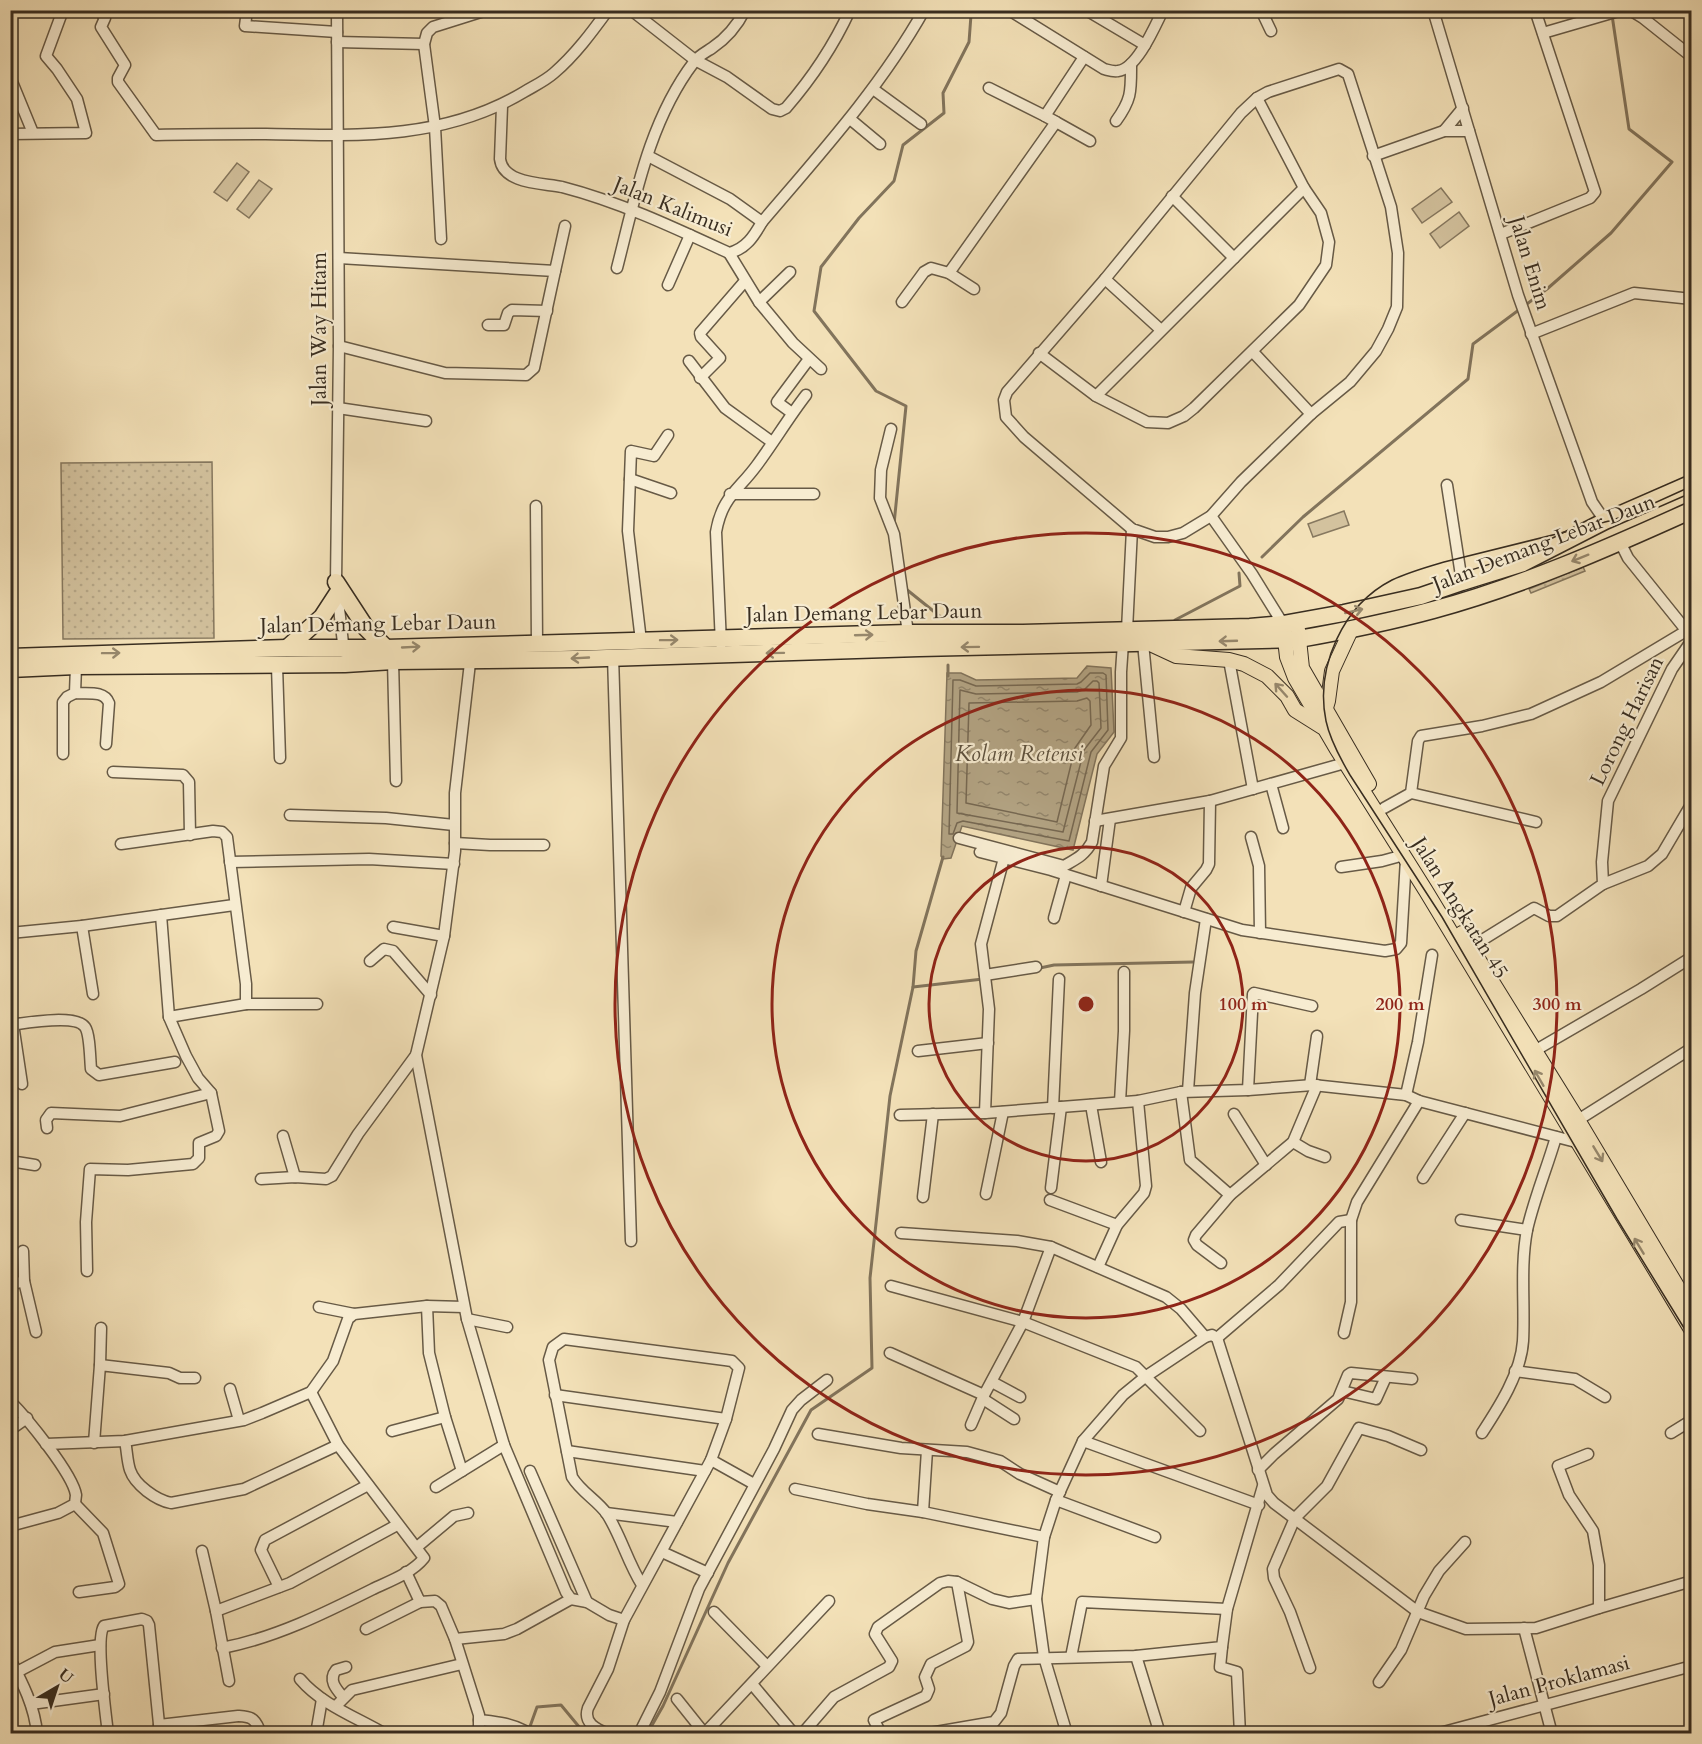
<svg xmlns="http://www.w3.org/2000/svg" width="1702" height="1744" font-family="Cardo,serif">
<style>
.grass{fill:url(#grass-dots);stroke:#86785f;stroke-width:1.5}
.pitch{fill:#d3c29e;stroke:#86785f;stroke-width:1.5}
.water{fill:url(#water-ripples);stroke:#82745c;stroke-width:1.5}
.lines{fill:none;stroke-linecap:round;stroke-linejoin:round}
.shore{stroke:#766852;stroke-width:1.5}
.stream{stroke:#82745c;stroke-width:3}
.minor-casing{stroke:#675a46;stroke-width:13}
.major-casing{stroke:#382d20;stroke-width:16}
.highway-casing{stroke:#382d20;stroke-width:19}
.minor{stroke:#f7ecd1;stroke-width:10}
.major{stroke:#f3e1b8;stroke-width:14}
.highway{stroke:#f3e1b8;stroke-width:16}
.tram{stroke:#382d20;stroke-width:1.5}
.oneway{stroke:#96876c}
.ring{fill:none;stroke:#8f2418;stroke-width:3}
.labels{text-anchor:middle;dominant-baseline:central;stroke-width:4.5;stroke-linejoin:round;paint-order:stroke}
.street-label{font-size:21px;fill:#382d20;stroke:#f7ecd1}
.water-label{font-size:22px;font-style:italic;fill:#5d513e;stroke:#f7ecd1}
.centre{fill:#8f2418;stroke:#f7ecd1;stroke-width:3}
.ring-label{font-size:18px;text-anchor:middle;font-weight:bold;fill:#8f2418;stroke:#f7ecd1;stroke-width:4.5;stroke-linejoin:round;paint-order:stroke}
</style>
<defs>
<pattern id="grass-dots" width="8" height="8" patternUnits="userSpaceOnUse" patternTransform="scale(1.5)"><rect width="8" height="8" fill="#d3c29e"/><path d="M2 2h.1M6 6h.1" fill="none" stroke="#b6a788" stroke-width="1.8" stroke-linecap="round"/></pattern>
<pattern id="water-ripples" width="26" height="14" patternUnits="userSpaceOnUse" patternTransform="scale(1.5)"><rect width="26" height="14" fill="#b3a484"/><path d="M2 4q2-2 4 0t4 0M15 11q2-2 4 0t4 0" fill="none" stroke="#93866c"/></pattern>
</defs>
<rect width="100%" height="100%" fill="#f3e1b8"/>
<filter id="stains"><feTurbulence type="fractalNoise" baseFrequency=".00333" numOctaves="4"/><feColorMatrix values="0 0 0 0 .2 0 0 0 0 .09 0 0 0 0 .02 0 0 0 .5 -.17"/></filter>
<radialGradient id="worn" r=".72"><stop offset=".6" stop-color="#630" stop-opacity="0"/><stop offset="1" stop-color="#630" stop-opacity=".3"/></radialGradient>
<g class="grass">
<path d="M212,462L214,638L63,639L61,463Z"/>
<path d="M1583,567L1585,571L1531,593L1529,589Z"/>
</g>
<g class="pitch">
<path d="M237,163L249,172L227,201L214,192Z"/>
<path d="M259,180L272,189L249,218L237,209Z"/>
<path d="M1441,188L1452,202L1422,223L1412,209Z"/>
<path d="M1459,212L1469,226L1440,248L1430,234Z"/>
<path d="M1344,511L1349,525L1313,537L1308,524Z"/>
</g>
<path class="water" d="M1087,666L1111,668L1114,732L1097,754L1073,850L962,826L951,858L943,859L941,856L947,673H961L976,680L1077,678Z"/>
<g class="lines">
<g class="shore">
<path d="M1090,673H1103L1106,675L1108,730L1091,752L1069,841L963,821L957,823L953,834H949L953,680H960L976,686L1077,684L1081,682Z"/>
<path d="M1093,681H1097L1099,683L1101,728L1084,750L1063,832L957,813L960,690L976,694L1077,692L1085,689Z"/>
<path d="M1087,698L1090,701L1091,725L1075,748L1057,822L966,803L969,703L1077,701Z"/>
</g>
<g class="stream">
<path d="M894,524L906,406L876,391L814,311L821,267L859,218L894,181L903,145L944,113L943,93L969,42L971,15L979,10"/>
<path d="M1262,557L1303,517L1468,379L1473,344L1547,289L1611,233L1672,162L1629,129L1612,15"/>
<path d="M906,589L942,618"/>
<path d="M1175,620L1240,586L1239,573"/>
<path d="M948,676V665"/>
<path d="M1040,968L1054,965L1193,962"/>
<path d="M913,987L983,979"/>
<path d="M528,1732L537,1707L561,1705L585,1734"/>
<path d="M647,1734L663,1706L728,1563L811,1410L872,1368L870,1278L890,1096L913,987L916,951L943,857"/>
</g>
<defs>
<g id="minor">
<path d="M99,10L105,18L101,27L125,65L118,78V82L156,135C193,134 230,134 266,134C356,136 444,140 524,92C534,86 545,81 554,73C575,55 592,32 608,10"/>
<path d="M247,10L245,26L337,32"/>
<path d="M337,10L339,346L336,582L344,652"/>
<path d="M631,10L695,60L727,77L772,109L780,111L786,108C812,78 833,47 850,10"/>
<path d="M1009,10L1104,69C1108,70 1113,72 1118,71C1137,69 1155,26 1163,10"/>
<path d="M1086,10L1145,45"/>
<path d="M1261,10L1271,31"/>
<path d="M1433,10L1518,295L1592,502L1605,521"/>
<path d="M1630,10L1643,18L1692,57"/>
<path d="M1543,33L1622,10"/>
<path d="M337,42L424,44"/>
<path d="M1339,69L1348,74L1391,207L1398,253L1397,307L1388,329L1376,351L1350,382L1311,414L1241,482L1211,516L1183,533L1168,537H1155L1132,529L1024,437L1006,417L1004,400L1007,392L1105,279L1241,113L1257,98L1268,92Z"/>
<path d="M10,77L33,133"/>
<path d="M989,88L1045,116"/>
<path d="M873,89L921,124"/>
<path d="M502,106L500,159C503,184 543,183 562,187C620,202 675,228 729,253C746,249 754,236 762,222C820,154 880,88 924,10"/>
<path d="M850,119L880,144"/>
<path d="M1116,121C1132,99 1131,91 1131,64"/>
<path d="M1056,122L1090,141"/>
<path d="M1444,131L1463,108"/>
<path d="M10,134L86,133L77,99L57,69L46,56L63,10"/>
<path d="M648,156L730,199L762,222"/>
<path d="M1373,156L1444,131H1469"/>
<path d="M1172,196L1234,258"/>
<path d="M1501,234L1590,198L1595,192L1535,10"/>
<path d="M441,239L435,127L424,44L427,33L433,27L487,10"/>
<path d="M729,253L759,302L793,343L821,369"/>
<path d="M339,258L555,271L534,368L526,375L445,373L339,346"/>
<path d="M617,268C635,198 649,121 694,62C698,56 706,52 712,48C727,38 737,26 745,10"/>
<path d="M555,271L565,226"/>
<path d="M949,273L1056,122L1045,116L1084,57"/>
<path d="M1105,279L1161,330"/>
<path d="M668,285L690,235"/>
<path d="M759,302L790,272"/>
<path d="M902,302L924,272L931,268L949,273L974,289"/>
<path d="M488,325H504L508,313L512,310L547,311"/>
<path d="M1531,334L1634,293L1692,299"/>
<path d="M1253,352L1311,414"/>
<path d="M1039,353L1096,396L1147,422L1168,423L1184,416L1194,408L1299,305L1326,265L1329,242L1321,213L1304,188L1257,98"/>
<path d="M689,361L725,408L772,442"/>
<path d="M700,378L720,358L701,337L700,333L745,281"/>
<path d="M1096,396L1304,188"/>
<path d="M338,408L426,421"/>
<path d="M792,413L777,402L809,359"/>
<path d="M891,429L881,470L880,498L894,534L908,633"/>
<path d="M630,479L671,493"/>
<path d="M1447,485L1462,582"/>
<path d="M730,494H814"/>
<path d="M536,506L537,644"/>
<path d="M1211,516L1252,574L1283,624"/>
<path d="M1620,542L1628,558L1690,635"/>
<path d="M1127,630L1132,529"/>
<path d="M641,641L628,531L631,451L654,456L668,435"/>
<path d="M1143,643L1154,757"/>
<path d="M721,644L716,532C722,497 738,491 757,465C774,442 789,417 806,395"/>
<path d="M471,654L455,793V851L444,936L416,1055L467,1319L504,1445L566,1592L571,1599L587,1602L609,1615L624,1620"/>
<path d="M613,656L631,1241"/>
<path d="M1229,660L1253,789"/>
<path d="M393,661L396,781"/>
<path d="M277,666L280,758"/>
<path d="M75,693C87,694 104,690 109,703L106,744"/>
<path d="M63,754V702L67,697L75,693L76,666"/>
<path d="M113,772L183,775L189,782L190,835"/>
<path d="M1271,784L1283,828"/>
<path d="M1411,793L1536,822"/>
<path d="M1384,808L1411,793L1418,741L1421,736L1482,726L1531,714L1601,682L1686,631"/>
<path d="M290,815L386,818L454,825"/>
<path d="M1095,821L1210,801L1345,763"/>
<path d="M1251,837L1259,866L1260,933"/>
<path d="M959,838L1064,866C1076,859 1085,855 1092,842L1104,766L1121,738V672L1123,643"/>
<path d="M455,843L490,845H544"/>
<path d="M121,844L213,831L222,832L227,837L246,984V1004L169,1017"/>
<path d="M980,852L1051,870L1242,930L1385,951L1396,949L1401,943L1406,859"/>
<path d="M230,862L369,859L454,864"/>
<path d="M1341,867L1382,861L1404,855"/>
<path d="M1603,884L1648,866L1662,854L1692,803"/>
<path d="M1101,886L1110,819"/>
<path d="M1184,912L1191,888L1206,870L1209,864L1210,801"/>
<path d="M1054,918L1066,875"/>
<path d="M82,926L93,994"/>
<path d="M393,927L444,936"/>
<path d="M10,933L82,926L234,905"/>
<path d="M1471,947L1534,908L1549,916H1557L1603,884L1602,862L1608,801L1672,669L1692,640"/>
<path d="M370,961L384,949L393,951L431,995"/>
<path d="M985,975L1036,967"/>
<path d="M246,1004H317"/>
<path d="M13,1024L22,1084"/>
<path d="M10,1025C25,1023 76,1014 85,1027C90,1034 90,1059 91,1069L99,1075L175,1062"/>
<path d="M1536,1050L1641,989L1692,957"/>
<path d="M918,1051L988,1043"/>
<path d="M1310,1085L1317,1036"/>
<path d="M1248,1090L1253,994L1254,993L1312,1006"/>
<path d="M1188,1091L1195,993L1206,919"/>
<path d="M1181,1092L1190,1160L1230,1195"/>
<path d="M1406,1095L1418,1042L1432,955"/>
<path d="M1120,1102L1124,1031V972"/>
<path d="M1091,1105L1101,1162"/>
<path d="M1053,1108L1059,979"/>
<path d="M985,1113L989,1009L981,944L1004,858"/>
<path d="M1234,1114L1266,1165"/>
<path d="M900,1115L985,1113L1138,1101L1181,1092L1248,1090L1313,1085L1406,1095L1419,1101L1576,1142"/>
<path d="M1578,1120L1692,1048"/>
<path d="M47,1128L46,1120L51,1113L120,1116L211,1093"/>
<path d="M283,1136L295,1177"/>
<path d="M1293,1142L1308,1151L1325,1157"/>
<path d="M10,1161L35,1165"/>
<path d="M1423,1178L1465,1113"/>
<path d="M261,1179L295,1177L326,1179L332,1176L358,1134L416,1055"/>
<path d="M1051,1188L1061,1107"/>
<path d="M986,1194L1003,1112"/>
<path d="M923,1197L933,1114"/>
<path d="M1050,1200L1117,1225"/>
<path d="M1461,1220L1527,1230"/>
<path d="M901,1233L1017,1241L1051,1247L1166,1297L1181,1309L1205,1337"/>
<path d="M23,1251L24,1281"/>
<path d="M1221,1263L1197,1245L1194,1240L1196,1235L1230,1195L1293,1142L1317,1085"/>
<path d="M1098,1267L1117,1225L1144,1193L1146,1186L1138,1101"/>
<path d="M87,1271L86,1222L90,1169L128,1170L193,1164L199,1158V1143L216,1136L219,1131L211,1093L198,1078L186,1056L169,1017L161,915"/>
<path d="M10,1285L24,1281L36,1332"/>
<path d="M891,1286L1023,1322L1136,1367L1200,1431"/>
<path d="M427,1306L429,1353L445,1417L462,1471"/>
<path d="M319,1307L354,1314"/>
<path d="M467,1319L507,1327"/>
<path d="M1344,1333L1351,1302V1220L1357,1202L1419,1101"/>
<path d="M1217,1338L1279,1285L1339,1222L1351,1220"/>
<path d="M890,1353L984,1395L1023,1322L1051,1247"/>
<path d="M100,1365L101,1328"/>
<path d="M1515,1371L1575,1379L1605,1397"/>
<path d="M992,1382L1020,1397"/>
<path d="M230,1389L239,1420"/>
<path d="M1342,1391L1376,1399L1386,1377"/>
<path d="M555,1395L726,1419"/>
<path d="M983,1399L1014,1419"/>
<path d="M10,1401C26,1417 73,1474 76,1495C76,1495 75,1503 75,1504L58,1513L10,1526"/>
<path d="M971,1425L984,1395"/>
<path d="M10,1430L27,1418"/>
<path d="M392,1431L445,1417"/>
<path d="M1482,1433C1499,1407 1521,1373 1523,1341C1525,1304 1520,1267 1527,1230C1534,1199 1547,1168 1556,1137"/>
<path d="M1671,1433L1692,1420"/>
<path d="M818,1434L901,1448L967,1452L1000,1461L1020,1474L1060,1492"/>
<path d="M125,1441C127,1450 127,1461 130,1470C135,1485 156,1500 171,1503L244,1489L338,1445"/>
<path d="M1083,1441L1259,1505"/>
<path d="M94,1443L100,1365L169,1373L180,1378H195"/>
<path d="M46,1444L125,1441L244,1420L262,1413L311,1392L333,1361L348,1319L354,1314L427,1306L464,1307"/>
<path d="M567,1451L705,1471"/>
<path d="M1588,1454L1558,1466L1569,1495L1593,1531L1599,1565V1608"/>
<path d="M711,1460L754,1484"/>
<path d="M1258,1470L1274,1454L1338,1399L1348,1375L1351,1373L1412,1379"/>
<path d="M530,1471L587,1602"/>
<path d="M436,1487L504,1445"/>
<path d="M795,1489L867,1504L923,1512L1044,1537"/>
<path d="M1056,1500L1155,1537"/>
<path d="M75,1504L103,1533L119,1584L115,1587L79,1592"/>
<path d="M923,1512L927,1450"/>
<path d="M606,1513L677,1522"/>
<path d="M417,1547L454,1516L468,1513"/>
<path d="M202,1551L216,1611L229,1681"/>
<path d="M662,1552L708,1573"/>
<path d="M406,1572L420,1602L435,1601L441,1606L455,1639L479,1715V1734"/>
<path d="M279,1587L261,1550L265,1540L368,1485"/>
<path d="M216,1611L290,1583L397,1525"/>
<path d="M714,1612L767,1666"/>
<path d="M1524,1628L1552,1734"/>
<path d="M366,1629L420,1602"/>
<path d="M455,1639L504,1634L517,1629L571,1599"/>
<path d="M1222,1647L1220,1667L1237,1672L1240,1734"/>
<path d="M222,1648C275,1638 325,1613 373,1589C390,1581 412,1573 424,1558L338,1445L311,1392"/>
<path d="M1136,1656L1160,1734"/>
<path d="M1071,1657L1082,1602L1227,1609"/>
<path d="M10,1659C22,1682 35,1707 37,1734"/>
<path d="M1310,1668L1290,1612L1274,1578L1273,1569L1295,1518L1327,1486L1359,1428L1388,1436L1421,1450"/>
<path d="M17,1672L55,1652L100,1645"/>
<path d="M300,1679C322,1705 356,1717 385,1734"/>
<path d="M1379,1682L1401,1650L1424,1596L1439,1571L1465,1542"/>
<path d="M752,1684L794,1734"/>
<path d="M343,1697C336,1689 328,1680 336,1670L346,1667"/>
<path d="M677,1699L705,1734"/>
<path d="M31,1704L104,1694"/>
<path d="M336,1706L352,1690L462,1664"/>
<path d="M479,1720C496,1722 510,1723 525,1731"/>
<path d="M159,1725L238,1716C250,1717 254,1717 259,1729"/>
<path d="M705,1733L829,1601"/>
<path d="M930,1733L994,1722L1001,1713L1014,1666L1018,1659L1136,1656L1222,1647L1227,1609L1263,1486"/>
<path d="M108,1734C106,1715 95,1638 104,1626L142,1619L147,1621L149,1625L160,1734"/>
<path d="M316,1734L322,1699"/>
<path d="M608,1734C596,1729 583,1723 588,1708L608,1669L624,1620L711,1460L726,1419L739,1368L732,1361L725,1360L564,1339L553,1347L549,1360L572,1477C581,1492 597,1500 607,1514C621,1536 628,1563 642,1585"/>
<path d="M639,1734L660,1692L699,1589L774,1449L792,1410L801,1400L827,1380"/>
<path d="M802,1734L834,1697L889,1667L892,1661L875,1634L878,1627L940,1583L948,1581L957,1582L992,1599L1009,1603L1036,1599"/>
<path d="M881,1734L874,1720L926,1696L929,1689L925,1677L931,1664L966,1646L968,1642L957,1582"/>
<path d="M1067,1734L1044,1657L1036,1599L1044,1537L1056,1500L1083,1441L1123,1395L1145,1377L1205,1337L1212,1335L1217,1338L1267,1495L1274,1503L1418,1612L1466,1629L1536,1628L1599,1608L1692,1581"/>
<path d="M1436,1734L1692,1666"/>
</g>
<g id="major">
<path d="M1284,630L1287,657L1295,678L1336,748L1426,891L1692,1331"/>
<path d="M1298,630L1302,668L1369,784"/>
<path d="M1148,643L1176,656L1229,660L1244,664L1267,676L1287,696L1295,710L1322,727"/>
<path d="M1325,711L1328,701L1332,671L1351,630"/>
<path d="M1462,933L1578,1120L1692,1311"/>
</g>
<g id="highway">
<path d="M336,582L366,628L386,648"/>
<path d="M287,648L322,617L337,594"/>
<path d="M10,657L287,648H386L908,633H1023L1250,627L1283,624L1344,613L1421,596L1462,582L1523,563L1605,521L1692,483"/>
<path d="M10,669L76,666L345,664L393,661L575,659L919,648L1299,639C1344,631 1389,622 1433,610C1522,586 1608,548 1692,510"/>
</g>
</defs>
<use href="#minor" class="minor-casing"/>
<use href="#major" class="major-casing"/>
<use href="#highway" class="highway-casing"/>
<use href="#minor" class="minor"/>
<use href="#major" class="major"/>
<use href="#highway" class="highway"/>
<path class="tram" d="M1692,486L1628,515L1609,521L1444,562C1427,567 1409,572 1392,580C1343,605 1315,667 1326,721C1330,740 1340,758 1350,775L1442,917L1617,1219L1692,1341"/>
</g>
<defs><path id="oneway-shaft" d="M-6 0H5M1.5-3L5.5 0L1.5 3" fill="none" stroke-width="1.6" stroke-linecap="round" stroke-linejoin="round" transform="scale(1.5)"/></defs>
<g class="oneway">
<use href="#oneway-shaft" transform="translate(1580 558) rotate(158)"/>
<use href="#oneway-shaft" transform="translate(1354 611) rotate(-13)"/>
<use href="#oneway-shaft" transform="translate(864 635) rotate(-2)"/>
<use href="#oneway-shaft" transform="translate(669 640) rotate(-1)"/>
<use href="#oneway-shaft" transform="translate(1228 641) rotate(178)"/>
<use href="#oneway-shaft" transform="translate(411 647) rotate(-3)"/>
<use href="#oneway-shaft" transform="translate(970 647) rotate(179)"/>
<use href="#oneway-shaft" transform="translate(111 653) rotate(-1)"/>
<use href="#oneway-shaft" transform="translate(775 653) rotate(179)"/>
<use href="#oneway-shaft" transform="translate(580 658) rotate(177)"/>
<use href="#oneway-shaft" transform="translate(1281 690) rotate(-132)"/>
<use href="#oneway-shaft" transform="translate(1539 1078) rotate(-120)"/>
<use href="#oneway-shaft" transform="translate(1598 1154) rotate(59)"/>
<use href="#oneway-shaft" transform="translate(1639 1246) rotate(-121)"/>
</g>
<g class="ring">
<circle cx="1086" cy="1004" r="157"/>
<circle cx="1086" cy="1004" r="314"/>
<circle cx="1086" cy="1004" r="471"/>
</g>
<g class="labels">
<g class="street-label">
<text transform="translate(673 207) rotate(22)">Jalan Kalimusi</text>
<text transform="translate(1530 263) rotate(73)">Jalan Enim</text>
<text transform="translate(319 329) rotate(-90)">Jalan Way Hitam</text>
<text transform="translate(1544 543) rotate(-21)">Jalan Demang Lebar Daun</text>
<text transform="translate(864 613) rotate(-1)">Jalan Demang Lebar Daun</text>
<text transform="translate(378 624) rotate(-1)">Jalan Demang Lebar Daun</text>
<text transform="translate(1627 721) rotate(-64)">Lorong Harisan</text>
<text transform="translate(1460 908) rotate(58)">Jalan Angkatan 45</text>
<text transform="translate(1559 1681) rotate(-15)">Jalan Proklamasi</text>
</g>
<g class="water-label">
<text x="1019" y="754">Kolam Retensi</text>
</g>
</g>
<circle cx="1086" cy="1004" r="9" class="centre"/>
<g class="ring-label">
<text x="1243" y="1010">100 m</text>
<text x="1400" y="1010">200 m</text>
<text x="1557" y="1010">300 m</text>
</g>
<rect width="1702" height="1744" fill="none" stroke="#f3e1b8" stroke-width="36"/>
<rect x="12" y="12" width="1678" height="1720" fill="none" stroke="#382d20" stroke-width="3"/>
<rect x="18" y="18" width="1666" height="1708" fill="none" stroke="#382d20" stroke-width="1.5"/>
<g transform="translate(57 1687) rotate(39)" stroke="#f7ecd1" stroke-width="4.5" paint-order="stroke">
<path d="M0-4.5L10 22L0 15L-10 22Z" fill="#382d20"/>
<text y="-9" font-size="16" font-weight="bold" text-anchor="middle" fill="#382d20">U</text>
</g>
<rect width="100%" height="100%" filter="url(#stains)"/>
<rect width="100%" height="100%" fill="url(#worn)"/>
</svg>
